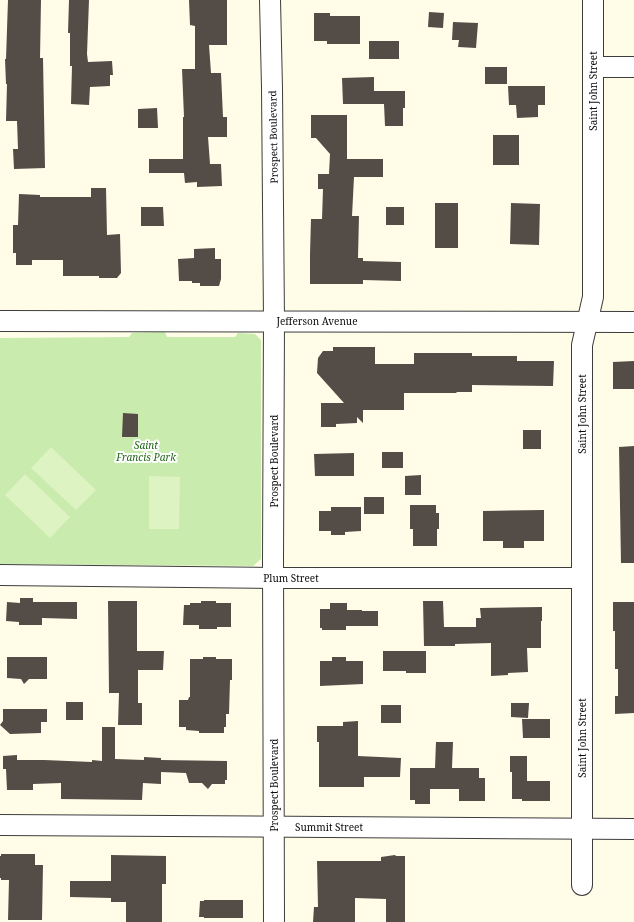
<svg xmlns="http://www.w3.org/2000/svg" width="634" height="922" font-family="'Noto Serif',serif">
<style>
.green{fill:#c9ecae}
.pitch{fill:#ddf3c1}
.building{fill:#544c46}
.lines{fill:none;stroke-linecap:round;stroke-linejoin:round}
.minor-casing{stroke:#3d3d3d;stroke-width:22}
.minor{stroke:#fff;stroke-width:20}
.labels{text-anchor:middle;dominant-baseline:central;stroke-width:4;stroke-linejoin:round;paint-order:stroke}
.street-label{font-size:10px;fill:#0a0a0a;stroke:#fff}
.park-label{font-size:10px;font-style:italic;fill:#206616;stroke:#fff}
</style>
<rect width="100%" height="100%" fill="#fffce8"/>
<path class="green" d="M165,332L167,337H235L238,333L255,334L261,340V559L253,566L0,564V338L129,337L132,333Z"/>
<g class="pitch">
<path d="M51,447L96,490L76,510L31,468Z"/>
<path d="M25,474L70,517L50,538L5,495Z"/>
<path d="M149,476L180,477L179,529H149Z"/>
</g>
<g class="building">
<path d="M8,0H41L40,58H43L45,168L14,169L13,149H18L17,121H6L7,84H6L5,59H6Z"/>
<path d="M69,0H89L87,54L88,62L112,61L113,75H110V86L90,87L89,105L71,104L72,66H70V33H68Z"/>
<path d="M189,0H227V45H209L211,73H221L223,117H227V137H208L210,164H221L222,186L197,187V182L185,183L184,173H149V159H183V117H184L182,69H195V26L190,25Z"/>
<path d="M429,12L444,13L443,28L428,27Z"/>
<path d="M314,13H330V16H360V44H327V41H314Z"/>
<path d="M453,22L478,23L476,48L458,47L459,40H452Z"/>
<rect x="369" y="41" width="30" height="18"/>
<rect x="485" y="67" width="22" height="17"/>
<path d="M374,77V91H405V108H403V126H385L384,104H343L342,78Z"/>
<path d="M508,86H545V105H538V117L517,118L516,105H509Z"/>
<path d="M157,108L158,128H138V109Z"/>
<path d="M311,115H347V159H383V177H354L352,216H359L358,258H363V261L401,262V281L363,280V284H310V254L311,219H322L323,189H318V174H329L330,154L316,138H311Z"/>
<rect x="493" y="135" width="26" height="30"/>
<path d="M91,188H106L107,235L120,234L121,273L117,278H99V276H63V260H32V265H16V253H13V225H18L19,194L40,195V197H91Z"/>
<rect x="435" y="203" width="23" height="45"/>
<path d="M511,203L540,204L539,245L510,244Z"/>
<path d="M141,207H163L164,226H141Z"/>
<rect x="386" y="207" width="18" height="18"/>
<path d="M215,248V259H221V279L219,286H200V283H192V281H179L178,259L194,258V249Z"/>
<path d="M333,347H375V364H414V353H472V356H517V361H554L553,386L472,385V392H457L456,393H404V410H363V423L357,417V423L336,424V427H321V403H344L317,373L318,358L323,351H333Z"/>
<path d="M634,361V389H613V362Z"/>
<path d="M123,413L138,414V437H122Z"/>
<rect x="523" y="430" width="18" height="19"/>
<path d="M634,446V563H621L619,447Z"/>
<rect x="382" y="452" width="21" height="16"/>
<path d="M354,453V476H315L314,454Z"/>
<path d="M421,475V495H405V476Z"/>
<rect x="364" y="497" width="20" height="17"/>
<path d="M410,505H436V513H439V529H437V546H413V529H410Z"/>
<path d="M331,507H361V531L345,532V535H331V531H319V511H331Z"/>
<path d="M544,510V541H524V548H503V541H483V511Z"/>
<path d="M20,598H33V602H77V619L42,618V625H19V622L6,621L7,602L20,603Z"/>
<path d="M108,601H137V651H164L163,670H138V703H142V725H118L119,693H109Z"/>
<path d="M201,601H216V603H231V627H217V629H199V625H183L184,605H190V603H201Z"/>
<path d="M423,601H443L444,627H476V618H481L480,608L542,607V621H541V648H527L528,672L508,673V675L491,676V643L455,644V646H424Z"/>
<path d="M613,602H634V713L615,714V696H618V669H615V631H613Z"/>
<path d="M330,603H347V610H362V611H378V626H346V630H322V628H320V609H330Z"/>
<path d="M383,651H426V673H406V671H383Z"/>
<path d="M7,657H47V679H29L24,684L21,679L7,678Z"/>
<path d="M203,657H216V659H232V680H230L229,714H226V727H224V733H199V731L186,730V727H179V700H188L189,697H190V659H203Z"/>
<path d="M332,657H346V661H363V684L320,686V661H332Z"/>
<rect x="66" y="702" width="17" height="18"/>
<path d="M511,703H529L528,718L511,717Z"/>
<rect x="381" y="705" width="20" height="18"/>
<path d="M3,709H47V722H41V733L10,734L0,725L3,721Z"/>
<path d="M522,719H550V738H523Z"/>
<path d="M358,721V756L401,758L400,777H364V787H319V742H317V726H343V722Z"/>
<path d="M102,727H115V759L144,760V757L161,758V760L227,761V780H225V784H212L208,789L202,783H189L186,773L161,772V784L143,783L142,800L61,799V783L33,784V790H7L6,769H3V756L17,755V760H44L92,762V760L102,761Z"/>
<path d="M436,742H453L452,768H479V778H485V801H459V789H430V804H415V800H410V768H435Z"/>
<path d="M510,756H527V781H550V801H522V799H512V772H510Z"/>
<path d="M1,854H35V865H43L42,920H8L9,880H1V878H0V856H1Z"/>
<path d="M111,855L166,856V884H162V922H126V902H111V898L70,897V881H111Z"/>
<path d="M395,855L396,856H405V922H386V899L355,898V922H313L314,907H318L317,861H381V857Z"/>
<path d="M204,900H243V918H204V917H199L200,901H204Z"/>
</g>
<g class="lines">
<defs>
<g id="minor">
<path d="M270,0L272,88L274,321L273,560L274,922"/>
<path d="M593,67H634"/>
<path d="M0,321L634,322"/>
<path d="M0,575L273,578H582"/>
<path d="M0,825L634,829"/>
<path d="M582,885V345L593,297V0"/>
</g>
</defs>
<use href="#minor" class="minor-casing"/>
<use href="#minor" class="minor"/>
</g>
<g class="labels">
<g class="street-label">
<text transform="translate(593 91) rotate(-90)">Saint John Street</text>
<text transform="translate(273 137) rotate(-91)">Prospect Boulevard</text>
<text x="317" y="321">Jefferson Avenue</text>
<text transform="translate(582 414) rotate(-90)">Saint John Street</text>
<text transform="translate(274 461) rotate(-90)">Prospect Boulevard</text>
<text x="291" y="578">Plum Street</text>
<text transform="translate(582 738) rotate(-90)">Saint John Street</text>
<text transform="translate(274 785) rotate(-90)">Prospect Boulevard</text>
<text x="329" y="827">Summit Street</text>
</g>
<g class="park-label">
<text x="146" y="445">Saint<tspan x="146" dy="12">Francis Park</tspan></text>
</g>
</g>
</svg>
